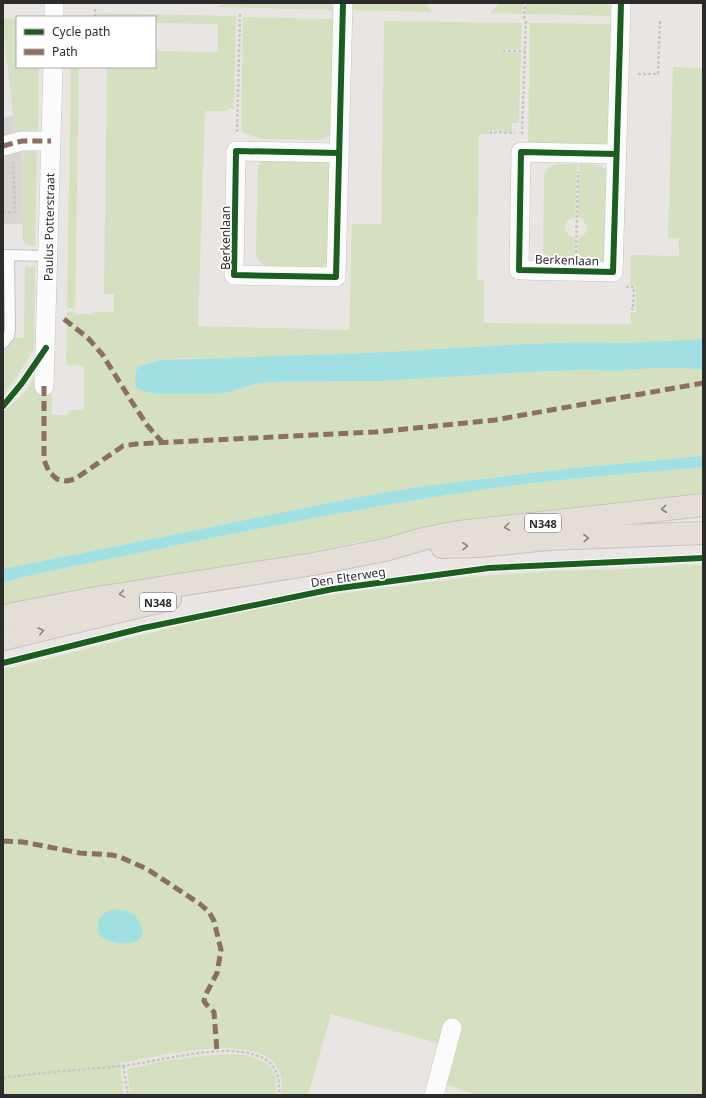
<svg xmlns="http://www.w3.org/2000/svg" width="706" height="1098" font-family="'Noto Sans',sans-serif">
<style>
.green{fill:#d5e0c0}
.plaza{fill:#d9d5d3}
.water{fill:#a0e0e2}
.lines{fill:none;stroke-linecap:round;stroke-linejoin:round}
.lane-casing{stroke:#c4c3c3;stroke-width:12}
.street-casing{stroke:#c4c3c3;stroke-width:20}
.primary-casing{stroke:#c5c3c2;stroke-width:24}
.path{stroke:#c7c7c6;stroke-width:2.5;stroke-dasharray:3 2;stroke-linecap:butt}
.lane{stroke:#fcfbfb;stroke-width:10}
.street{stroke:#fcfbfb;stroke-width:19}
.primary{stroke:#e5ded7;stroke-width:22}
.quiet{stroke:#8d6e63;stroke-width:5;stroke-dasharray:10 5;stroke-linecap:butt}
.cycleway-casing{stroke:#fff;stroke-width:8}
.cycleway{stroke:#1b5e20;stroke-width:6}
.oneway{stroke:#888582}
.labels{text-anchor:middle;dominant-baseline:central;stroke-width:3.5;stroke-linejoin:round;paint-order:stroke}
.shield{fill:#fff;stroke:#6b6b6b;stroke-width:1}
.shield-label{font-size:11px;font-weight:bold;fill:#2c2c2c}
.street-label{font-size:12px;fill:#2c2c2c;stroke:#fff}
</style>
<rect width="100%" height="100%" fill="#e9e5e3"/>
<g class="green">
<path d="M223,3H331L334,10L218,7Z"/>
<path d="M354,3H424L433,12L351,10Z"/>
<path d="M500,3H523L522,14L490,13Z"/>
<path d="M526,3H606L611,7L613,16L526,14Z"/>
<path d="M97,13L236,16L234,109L228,108V111H205L198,326L349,330L352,224H381L384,21L522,23L521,49H504L503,52L521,53L519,123H512V131L489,130V134H479L477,280H484V323L631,324V312H636V285H630L631,255L679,256V238H668L673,67L703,68V339L622,343L585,342L523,344L367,353L267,357L183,358L160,360L139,366L202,393L222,394L256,384L268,382L381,381L529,372L584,370L617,371L653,368H686L703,370V456L573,468L424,486L348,499L3,569V411L21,397L35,377L52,387V415H68L69,410H84V366L66,365L67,311L75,312V314H93V312H114V294H104L107,67H155V51L218,52V24L155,23V17H97Z"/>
<path d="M243,17L334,19L333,130L327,137L320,140L263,139L241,132Z"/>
<path d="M17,18V67H39L38,132H15L4,35H3V19Z"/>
<path d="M530,23L613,24L608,142L603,147H528Z"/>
<path d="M71,67H79L75,308H67Z"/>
<path d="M23,150H37L35,246L26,245L23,240Z"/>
<path d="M261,160L327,161L330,165L329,260L323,267L318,268L264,266L257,258L256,253L258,171L259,164Z"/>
<path d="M559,164H577L575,217L567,221L565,229L568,235L575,238L574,265L549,261L543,252L544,176C547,168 550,165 559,164Z"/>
<path d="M579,164C590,165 600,163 608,172L607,258L601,263L577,265L578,238L585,234L587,227L583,219L578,217Z"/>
<path d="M25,266L35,267L34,349L15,379L3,396V349L13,338H24Z"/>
<path d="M703,467V498L470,525L365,541L178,578L3,606V582L36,574C183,544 331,512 480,490C554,479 629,474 703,467Z"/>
<path d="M681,565H703V1095H477L432,1080L441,1044L331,1014L308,1095H281C283,1083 282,1070 272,1061C244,1034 156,1057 120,1063L124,1095H3V670L193,622L314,597L469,577L550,571L626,569Z"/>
<path d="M236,1054C262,1057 281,1065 275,1095H130L127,1071L130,1068C164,1061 201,1054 236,1054Z"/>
</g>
<path class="plaza" d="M13,116L15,132L22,133L23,224H3V118Z"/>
<g class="water">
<path d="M703,339V370L686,368H653L617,371L584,370L529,372L381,381L268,382L256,384L222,394H156L143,391L137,388C134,380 134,373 139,366L160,360L367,353L523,344L585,342L622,343Z"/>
<path d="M703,456V467C629,474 554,479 480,490C331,512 183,544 36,574L3,582V569L348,499L424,486L573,468Z"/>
<path d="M117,909C136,911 138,917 143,934C139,948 111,944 102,937C98,934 97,930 98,925C98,914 107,911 117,909Z"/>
</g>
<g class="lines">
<defs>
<g id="lane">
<path d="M4,255L48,256"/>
<path d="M3,343L9,336L10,329L9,256"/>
</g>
<g id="street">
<path d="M54,17V3"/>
<path d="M3,146L22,141H51"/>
<path d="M339,153L236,151L234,275L336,277L343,3"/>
<path d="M616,154L521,152L519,270L613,272L620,41L621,3"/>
<path d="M44,386L53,67"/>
<path d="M434,1095L452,1028"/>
</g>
<g id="primary">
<path d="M442,547L480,546L547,539L703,533"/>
<path d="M3,616L91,599L313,564L385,550L423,539L459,532L703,505"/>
<path d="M3,639L170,599"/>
</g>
</defs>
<use href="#lane" class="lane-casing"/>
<use href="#street" class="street-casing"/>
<use href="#primary" class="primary-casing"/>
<g class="path">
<path d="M95,17V9"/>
<path d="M524,19L525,3"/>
<path d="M660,21L658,74H660"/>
<path d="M503,51H525"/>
<path d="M638,74H658"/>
<path d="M237,132L240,13"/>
<path d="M491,134V132L515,133"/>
<path d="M522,134L526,19"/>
<path d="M3,213L15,212L13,162"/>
<path d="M576,253L578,172"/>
<path d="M626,287H634L633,309H631"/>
<path d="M123,1066L128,1095"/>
<path d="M3,1078C42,1072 81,1070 121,1066C161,1062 223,1041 261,1057C277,1064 280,1079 279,1095"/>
</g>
<use href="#lane" class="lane"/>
<use href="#street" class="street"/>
<use href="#primary" class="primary"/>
<g class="quiet">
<path d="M3,146L22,141H51"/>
<path d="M64,319L88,338L102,354L132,402L147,425L162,442"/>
<path d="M44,386V460L49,472L57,479L67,481L75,479L123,446L136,444L375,432L495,420L703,383"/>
<path d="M3,841L23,842L80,853L112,855L120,857L147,869L200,904L209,912L214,921L221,950L217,973L205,996L204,1001L206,1004L214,1012L217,1052"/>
</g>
<defs>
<g id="cycleway">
<path d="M339,153L236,151L234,275L336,277L343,3"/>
<path d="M616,154L521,152L519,270L613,272L620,41L621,3"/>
<path d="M3,406L22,383L46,348"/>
<path d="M3,663L143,628L333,589L489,568L703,558"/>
</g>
</defs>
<use href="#cycleway" class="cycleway-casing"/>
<use href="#cycleway" class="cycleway"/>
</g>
<defs><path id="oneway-chevron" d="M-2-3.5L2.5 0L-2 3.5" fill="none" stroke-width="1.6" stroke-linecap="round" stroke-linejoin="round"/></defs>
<g class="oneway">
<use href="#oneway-chevron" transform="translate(664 509) rotate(174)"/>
<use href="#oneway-chevron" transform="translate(507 527) rotate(174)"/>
<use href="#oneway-chevron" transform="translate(586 538) rotate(-2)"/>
<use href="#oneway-chevron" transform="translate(465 546) rotate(-2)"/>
<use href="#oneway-chevron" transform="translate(122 594) rotate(171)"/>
<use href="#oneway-chevron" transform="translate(41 631) rotate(-13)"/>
</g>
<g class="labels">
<g class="shield">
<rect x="525" y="514" width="36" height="18" rx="3"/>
<rect x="140" y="593" width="36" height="18" rx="3"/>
</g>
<g class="shield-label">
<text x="543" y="523">N348</text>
<text x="158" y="602">N348</text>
</g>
<g class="street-label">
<text transform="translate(49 227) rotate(-89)">Paulus Potterstraat</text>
<text transform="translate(225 238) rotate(-90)">Berkenlaan</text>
<text transform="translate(567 260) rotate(2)">Berkenlaan</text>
<text transform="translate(348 577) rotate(-9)">Den Elterweg</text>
</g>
</g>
<rect width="706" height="1098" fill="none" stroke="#2c2c2c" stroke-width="8"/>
<rect x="16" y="16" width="140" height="52" fill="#ffffff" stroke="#ababab"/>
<rect x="24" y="29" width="20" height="6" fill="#1b5e20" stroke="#ababab"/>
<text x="52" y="36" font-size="12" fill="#2c2c2c">Cycle path</text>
<rect x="24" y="49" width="20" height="6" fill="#8d6e63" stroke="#ababab"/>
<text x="52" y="56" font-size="12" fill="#2c2c2c">Path</text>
</svg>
